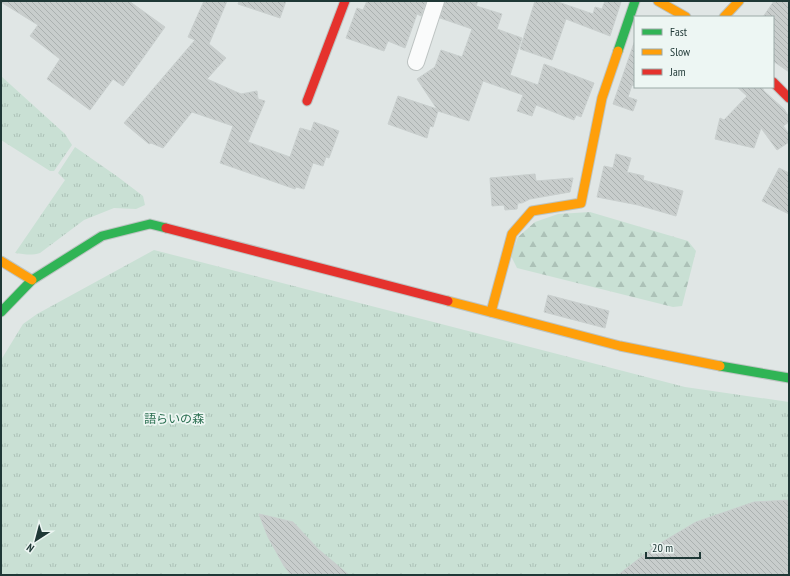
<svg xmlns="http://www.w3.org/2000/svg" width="790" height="576" font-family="'PT Sans Narrow','Noto Sans JP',sans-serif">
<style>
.forest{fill:url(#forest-firs)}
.park{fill:url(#park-tufts)}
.building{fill:url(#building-back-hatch);stroke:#c9cfce}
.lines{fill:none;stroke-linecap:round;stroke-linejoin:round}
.street-casing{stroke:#bdc3c2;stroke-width:18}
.fast-casing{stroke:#bdc4c2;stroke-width:11}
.slow-casing{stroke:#bdc4c2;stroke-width:11}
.jam-casing{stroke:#bdc4c2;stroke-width:11}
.street{stroke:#fafbfb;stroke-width:16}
.fast{stroke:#30b455;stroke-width:9}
.slow{stroke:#ff9f0a;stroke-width:9}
.jam{stroke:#e5322d;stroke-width:9}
.labels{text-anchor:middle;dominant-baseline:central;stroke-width:3.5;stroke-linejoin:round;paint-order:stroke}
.park-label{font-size:12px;fill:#2a6e50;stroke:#edf6f3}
</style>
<defs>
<pattern id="forest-firs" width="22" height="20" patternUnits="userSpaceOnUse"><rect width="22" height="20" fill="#c9e0d4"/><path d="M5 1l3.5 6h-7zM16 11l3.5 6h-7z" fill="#acc1b7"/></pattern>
<pattern id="park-tufts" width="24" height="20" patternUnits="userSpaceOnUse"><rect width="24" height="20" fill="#c9e0d4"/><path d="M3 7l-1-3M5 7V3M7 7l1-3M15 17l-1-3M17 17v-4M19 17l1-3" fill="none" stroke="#acc1b7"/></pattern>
<pattern id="building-back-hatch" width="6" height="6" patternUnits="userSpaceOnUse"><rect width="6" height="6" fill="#c8cdcc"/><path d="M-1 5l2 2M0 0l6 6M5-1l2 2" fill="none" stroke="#abb1b0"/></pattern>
</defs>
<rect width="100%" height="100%" fill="#e0e6e5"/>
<path class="forest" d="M590,212L688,241L696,251L682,306L673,307L517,268L511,256L518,237L535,222L558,214Z"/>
<g class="park">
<path d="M1,76L65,134L72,145L54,171H50L1,140Z"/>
<path d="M75,147L118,177L143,196L145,205L136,209L114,208L84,220L40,253C31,256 24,254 15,253L65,180L58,173Z"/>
<path d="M154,250L685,387L789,402V575H1V360L23,324L37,314Z"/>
</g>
<g class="building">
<path d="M1,1H129L165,27L123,86L113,79L90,110L47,79L60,59L30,36L38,25L1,2Z"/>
<path d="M204,1H227L209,44L226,58L207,79L241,94L257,91L258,99L265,101L248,142L290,157L300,128L311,131L314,122L339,131L329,158L326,157L323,166L313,163L304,189L296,187L295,189L220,163L233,126L192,112L163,148L151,143L149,144L124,123L195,40L188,37Z"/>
<path d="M239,1H286L280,18L238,4Z"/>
<path d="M367,1H426L421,16L417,14L405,48L388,41L384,51L346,38L357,8L363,10Z"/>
<path d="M445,1H478L476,6L502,14L497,29L522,38L510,75L538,85L544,64L594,83L581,117L576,115L574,120L536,105L532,116L517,111L523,95L483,81L469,121L438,111L433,127L430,126L427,138L388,124L398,96L437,109L417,79L435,67L441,50L462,57L472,29L440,18Z"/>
<path d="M535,1H555L593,14L595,7L602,9L605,1H618L621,2L610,36L566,19L552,60L520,49Z"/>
<path d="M774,1H789V72L773,61V17H763Z"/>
<path d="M635,40V86L632,85L628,97L637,100L633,111L613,104Z"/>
<path d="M737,87H762L764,91L784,109L789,117V122L783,126L789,134V142L777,150L761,128L754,148L715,139L720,118L724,120L747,96Z"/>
<path d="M616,154L631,158L627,172L644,176L643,180L683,191L676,216L638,205L597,197L604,166L613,168Z"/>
<path d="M779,168L789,173V214L762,201Z"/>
<path d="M535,174L536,181L573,178L570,192L530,199L522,203H518L517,209L505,210L504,205L492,206L490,178Z"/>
<path d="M548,295L609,311L605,328L544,312Z"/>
<path d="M789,500V575H618L654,547L696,522L754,502Z"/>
<path d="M259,514L293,522L318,549L349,575H291L284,566L268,537Z"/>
</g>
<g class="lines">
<defs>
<path id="street" d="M416,62L436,1"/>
<g id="fast">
<path d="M618,51L635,1"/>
<path d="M1,312L32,280L102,236L150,224L166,228"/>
<path d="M720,366L789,378"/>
</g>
<g id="slow">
<path d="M658,1L686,17"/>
<path d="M724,17L739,1"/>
<path d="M1,261L32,280"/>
<path d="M448,301L620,346L720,366"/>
<path d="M491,312L512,234L532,211L581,203L602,98L618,51"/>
</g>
<g id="jam">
<path d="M773,82L789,98"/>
<path d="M307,101L345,1"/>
<path d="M166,228L448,301"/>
</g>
</defs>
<use href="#street" class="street-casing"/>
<use href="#fast" class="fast-casing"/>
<use href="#slow" class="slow-casing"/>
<use href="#jam" class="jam-casing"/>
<use href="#street" class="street"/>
<use href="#fast" class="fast"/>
<use href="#slow" class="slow"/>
<use href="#jam" class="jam"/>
</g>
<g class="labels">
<g class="park-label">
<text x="174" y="418">語らいの森</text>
</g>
</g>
<rect width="790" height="576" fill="none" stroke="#1f3836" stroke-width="4"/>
<rect x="634" y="16" width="140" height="72" fill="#edf6f3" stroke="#9baaa7"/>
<rect x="642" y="29" width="20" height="6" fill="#30b455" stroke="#9baaa7"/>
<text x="670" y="36" font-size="12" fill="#1f3836">Fast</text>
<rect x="642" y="49" width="20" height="6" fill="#ff9f0a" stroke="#9baaa7"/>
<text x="670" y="56" font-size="12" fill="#1f3836">Slow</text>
<rect x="642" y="69" width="20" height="6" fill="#e5322d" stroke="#9baaa7"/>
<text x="670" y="76" font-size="12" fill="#1f3836">Jam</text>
<g transform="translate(36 540) rotate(216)" stroke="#edf6f3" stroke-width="3" paint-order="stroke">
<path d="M0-3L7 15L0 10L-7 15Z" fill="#1f3836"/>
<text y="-6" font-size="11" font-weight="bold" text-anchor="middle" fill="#1f3836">N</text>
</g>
<path d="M646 552v6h54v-6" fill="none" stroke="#1f3836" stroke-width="2"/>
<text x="652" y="552" font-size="12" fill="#1f3836" stroke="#edf6f3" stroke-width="3" paint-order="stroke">20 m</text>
</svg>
